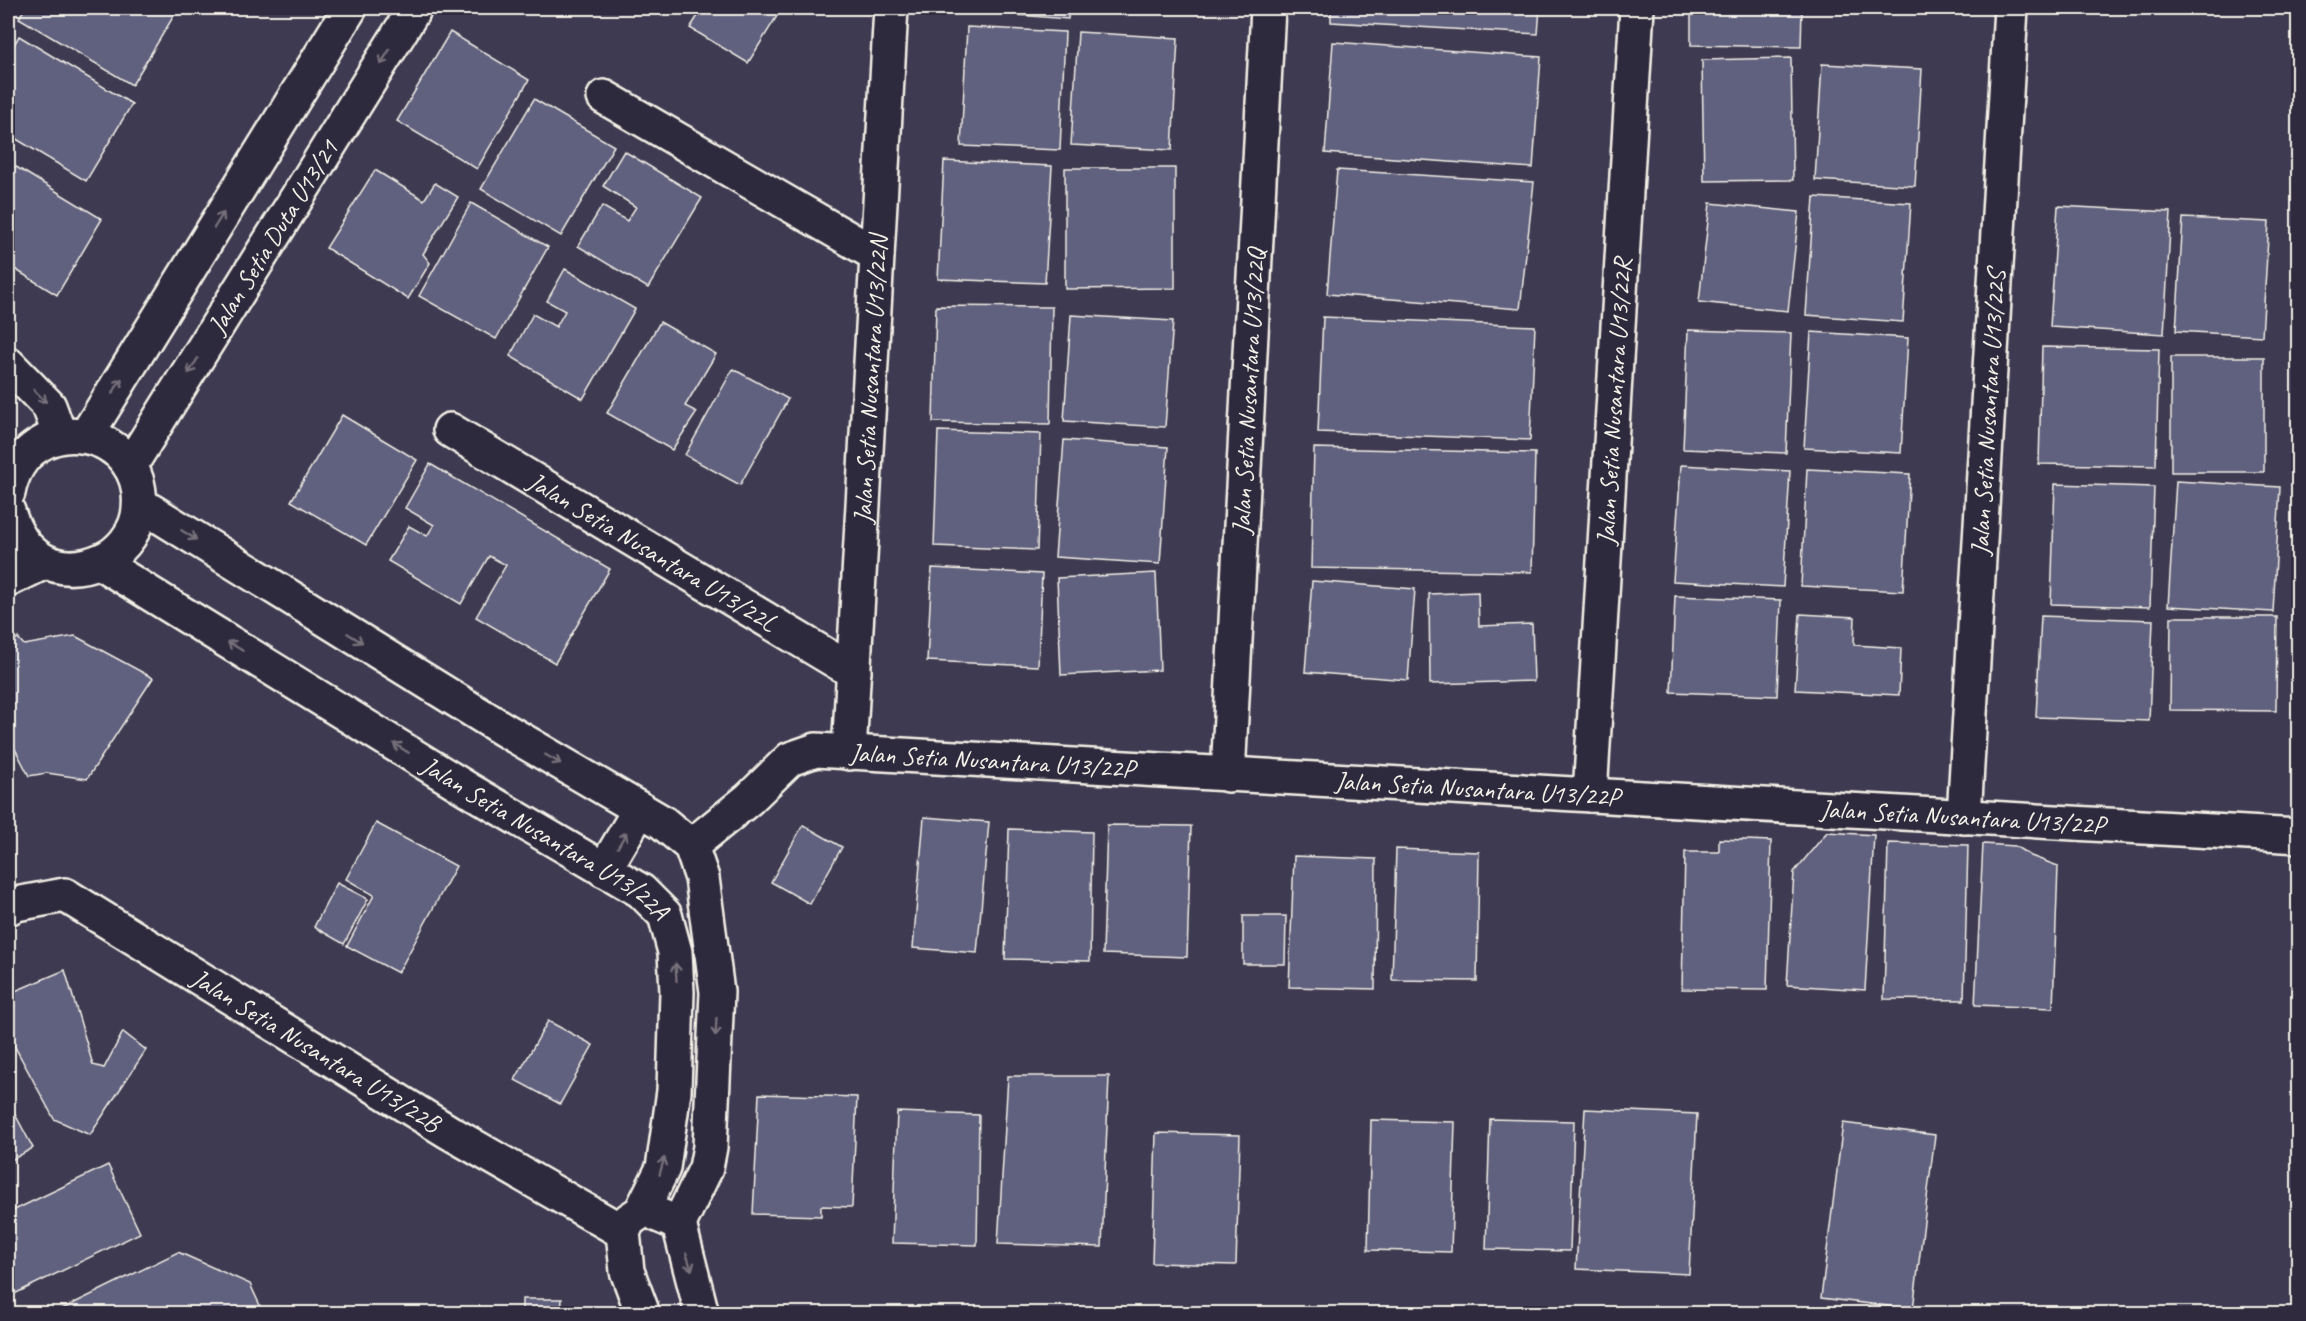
<svg xmlns="http://www.w3.org/2000/svg" width="2306" height="1321" font-family="Caveat,sans-serif">
<style>
.building{fill:#60617f;stroke:#f4f1e8;stroke-width:1.5}
.lines{fill:none;stroke-linecap:round;stroke-linejoin:round}
.minor-casing{stroke:#f4f1e8;stroke-width:38}
.tertiary-casing{stroke:#f4f1e8;stroke-width:38}
.secondary-casing{stroke:#f4f1e8;stroke-width:38}
.minor{stroke:#2f2a3d;stroke-width:33}
.tertiary{stroke:#2f2a3d;stroke-width:33}
.secondary{stroke:#2f2a3d;stroke-width:33}
.oneway{stroke:#747079}
.labels{text-anchor:middle;dominant-baseline:central;stroke-width:5;stroke-linejoin:round;paint-order:stroke}
.street-label{font-size:26px;fill:#f4f1e8;stroke:#2f2a3d}
</style>
<rect width="100%" height="100%" fill="#3e3a51"/>
<filter id="ink" filterUnits="userSpaceOnUse"><feTurbulence type="fractalNoise" baseFrequency=".0167" numOctaves="2"/><feDisplacementMap in="SourceGraphic" scale="12" xChannelSelector="R" yChannelSelector="G"/><feConvolveMatrix kernelMatrix="1 2 1 2 8 2 1 2 1" color-interpolation-filters="sRGB"/></filter>
<g filter="url(#ink)">
<g class="building">
<path d="M25,8H175L178,9L132,85L19,18Z"/>
<path d="M703,8H782L748,63L690,28Z"/>
<path d="M956,8H1069L1068,19L956,10Z"/>
<path d="M1331,8H1540L1538,34L1331,22Z"/>
<path d="M1691,8H1802L1801,47L1691,45Z"/>
<path d="M967,27L1065,32L1060,150L961,146Z"/>
<path d="M450,32L529,80L477,169L397,121Z"/>
<path d="M1078,32L1178,38L1172,150L1071,145Z"/>
<path d="M19,36L132,104L86,181L8,134V55Z"/>
<path d="M1333,42L1541,57L1533,168L1325,153Z"/>
<path d="M1791,58L1793,180L1704,181L1702,60Z"/>
<path d="M1822,64L1922,69L1915,186L1815,180Z"/>
<path d="M534,99L614,146L561,236L481,189Z"/>
<path d="M624,151L702,198L648,288L578,246L602,206L627,221L636,207L603,186Z"/>
<path d="M944,161L1052,166L1045,283L938,279Z"/>
<path d="M8,162L102,219L57,295L8,265Z"/>
<path d="M1065,168H1175V288L1065,289Z"/>
<path d="M375,170L424,200L435,183L458,197L423,254L430,263L408,299L326,248Z"/>
<path d="M1337,170L1534,182L1520,309L1327,294Z"/>
<path d="M1814,197L1911,203L1903,322L1806,315Z"/>
<path d="M471,203L548,247L496,339L419,296Z"/>
<path d="M1710,203L1799,212L1788,311L1699,302Z"/>
<path d="M2058,206L2171,212L2164,334L2050,327Z"/>
<path d="M2183,218L2269,222L2262,336L2176,331Z"/>
<path d="M565,269L635,309L583,399L510,356L533,314L556,327L565,311L547,301Z"/>
<path d="M936,306L1052,307L1050,424L933,422Z"/>
<path d="M1071,315L1173,321L1165,427L1064,421Z"/>
<path d="M1323,317L1535,326L1530,440L1318,432Z"/>
<path d="M660,322L716,354L685,406L697,412L672,450L607,413Z"/>
<path d="M1688,330L1791,333L1786,453L1683,449Z"/>
<path d="M1811,332L1908,338L1901,453L1804,448Z"/>
<path d="M2042,347L2159,349L2156,466L2039,464Z"/>
<rect x="2171" y="357" width="93" height="115"/>
<path d="M733,369L788,399L740,485L685,455Z"/>
<path d="M342,415L417,460L366,545L291,501Z"/>
<path d="M938,431L1041,434L1037,550L934,546Z"/>
<path d="M1064,440L1168,447L1160,564L1055,557Z"/>
<path d="M1314,448L1535,453L1532,572L1311,568Z"/>
<path d="M430,464L610,569L555,663L476,617L506,565L489,556L461,604L388,561L409,526L427,536L434,525L405,508Z"/>
<path d="M1681,465L1790,471L1783,587L1673,581Z"/>
<path d="M1807,469L1910,474L1903,591L1801,586Z"/>
<path d="M2176,481L2280,487L2273,612L2168,606Z"/>
<path d="M2055,484L2154,487L2150,607L2051,604Z"/>
<path d="M932,568L1042,574L1038,666L927,661Z"/>
<path d="M1156,573L1160,670L1061,675L1057,578Z"/>
<path d="M1312,581L1415,589L1408,680L1305,672Z"/>
<path d="M1478,592L1479,626L1532,624L1534,681L1430,684L1429,594Z"/>
<path d="M1675,596L1781,600L1777,696L1671,692Z"/>
<path d="M1800,614L1855,617L1854,645L1901,648L1899,695L1795,690Z"/>
<path d="M2041,616L2153,620L2149,721L2036,717Z"/>
<path d="M2171,617H2277L2276,711L2170,710Z"/>
<path d="M75,636L153,678L87,779L47,773L29,776L8,735V643L18,638L24,645Z"/>
<path d="M8,783L14,795L8,799Z"/>
<path d="M924,817L989,822L977,953L913,948Z"/>
<path d="M376,823L456,866L398,973L347,946L374,895L346,879Z"/>
<path d="M803,825L842,847L810,904L771,882Z"/>
<path d="M1107,825L1191,826L1187,957L1103,954Z"/>
<path d="M1009,829L1092,832L1090,961L1005,959Z"/>
<path d="M1827,832L1874,835L1865,990L1787,985L1794,872Z"/>
<path d="M1719,839L1771,841L1767,990L1682,989L1685,852H1719Z"/>
<path d="M1888,843L1968,845L1964,1000L1884,999Z"/>
<path d="M1983,844L2015,846L2031,856L2058,866L2053,1008L1975,1005Z"/>
<path d="M1396,849L1479,852L1477,981L1392,980Z"/>
<path d="M1294,856L1376,859L1375,989L1289,987Z"/>
<path d="M337,883L368,899L344,944L314,927Z"/>
<path d="M1243,916H1286L1285,964H1243Z"/>
<path d="M65,970L93,1065L104,1068L123,1032L146,1050L90,1135L54,1119L8,1034V994Z"/>
<path d="M548,1021L593,1045L560,1104L515,1080Z"/>
<path d="M1008,1076H1109L1102,1247L998,1244Z"/>
<path d="M759,1094L857,1097L852,1207L821,1206V1216L753,1214Z"/>
<path d="M8,1101L33,1148L8,1162Z"/>
<path d="M1585,1109L1697,1114L1689,1274L1576,1269Z"/>
<path d="M897,1112L979,1115L977,1245L892,1243Z"/>
<path d="M1490,1119L1574,1121L1570,1251L1486,1249Z"/>
<path d="M1371,1120L1455,1122L1451,1252L1368,1250Z"/>
<path d="M1843,1123L1935,1135L1913,1309L1821,1298Z"/>
<path d="M1156,1133L1240,1135L1236,1265L1152,1263Z"/>
<path d="M108,1165L140,1233L8,1297V1213Z"/>
<path d="M178,1252L250,1284L264,1314H52Z"/>
<path d="M522,1299H562L561,1314H522Z"/>
</g>
<g class="lines">
<defs>
<g id="minor">
<path d="M604,97L877,255"/>
<path d="M8,364L49,406L60,436"/>
<path id="s1" d="M450,430L854,672"/>
<path id="s2" d="M849,753L891,8"/>
<path id="s3" d="M1228,775L1268,8"/>
<path id="s4" d="M1590,795L1637,8"/>
<path id="s5" d="M1964,817L2011,8"/>
<path id="s6" d="M691,846L749,799L790,759L816,750L2298,836"/>
<path id="s7" d="M8,908L16,904L65,895L449,1132L623,1232"/>
</g>
<g id="tertiary">
<path d="M140,504L503,729L662,822L691,846L702,878L717,992L710,1147L706,1168L679,1224"/>
<path id="s8" d="M99,562L469,790L641,891L665,915L675,952L677,992L674,1091L663,1168L641,1212L629,1220L623,1232L627,1271L643,1314"/>
<path d="M604,870L640,809"/>
<path d="M658,1215L679,1224L702,1314"/>
</g>
<g id="secondary">
<path d="M86,436L350,8"/>
<path id="s9" d="M130,466L415,8"/>
<path d="M8,493C25,402 154,426 138,516C134,535 119,553 102,560C56,580 21,556 8,511"/>
<path d="M8,580L45,562"/>
</g>
</defs>
<use href="#minor" class="minor-casing"/>
<use href="#tertiary" class="tertiary-casing"/>
<use href="#secondary" class="secondary-casing"/>
<use href="#minor" class="minor"/>
<use href="#tertiary" class="tertiary"/>
<use href="#secondary" class="secondary"/>
</g>
<defs><path id="oneway-shaft" d="M-6 0H5M1.5-3L5.5 0L1.5 3" fill="none" stroke-width="1.6" stroke-linecap="round" stroke-linejoin="round" transform="scale(1.5)"/></defs>
<g class="oneway">
<use href="#oneway-shaft" transform="translate(385 57) rotate(122)"/>
<use href="#oneway-shaft" transform="translate(219 220) rotate(-58)"/>
<use href="#oneway-shaft" transform="translate(193 366) rotate(122)"/>
<use href="#oneway-shaft" transform="translate(117 386) rotate(-58)"/>
<use href="#oneway-shaft" transform="translate(40 396) rotate(45)"/>
<use href="#oneway-shaft" transform="translate(189 535) rotate(32)"/>
<use href="#oneway-shaft" transform="translate(355 638) rotate(32)"/>
<use href="#oneway-shaft" transform="translate(235 646) rotate(-148)"/>
<use href="#oneway-shaft" transform="translate(401 748) rotate(-148)"/>
<use href="#oneway-shaft" transform="translate(553 759) rotate(30)"/>
<use href="#oneway-shaft" transform="translate(622 840) rotate(-60)"/>
<use href="#oneway-shaft" transform="translate(676 972) rotate(-93)"/>
<use href="#oneway-shaft" transform="translate(716 1027) rotate(93)"/>
<use href="#oneway-shaft" transform="translate(662 1166) rotate(-74)"/>
<use href="#oneway-shaft" transform="translate(689 1262) rotate(72)"/>
</g>
</g>
<g class="labels">
<g class="street-label">
<text stroke="none"><textPath href="#s9" startOffset="270">Jalan Setia Duta U13/21</textPath></text>
<text stroke="none"><textPath href="#s2" startOffset="374">Jalan Setia Nusantara U13/22N</textPath></text>
<text stroke="none"><textPath href="#s3" startOffset="384">Jalan Setia Nusantara U13/22Q</textPath></text>
<text stroke="none"><textPath href="#s4" startOffset="394">Jalan Setia Nusantara U13/22R</textPath></text>
<text stroke="none"><textPath href="#s5" startOffset="405">Jalan Setia Nusantara U13/22S</textPath></text>
<text stroke="none"><textPath href="#s1" startOffset="236">Jalan Setia Nusantara U13/22L</textPath></text>
<text stroke="none"><textPath href="#s6" startOffset="336">Jalan Setia Nusantara U13/22P</textPath></text>
<text stroke="none"><textPath href="#s6" startOffset="822">Jalan Setia Nusantara U13/22P</textPath></text>
<text stroke="none"><textPath href="#s6" startOffset="1308">Jalan Setia Nusantara U13/22P</textPath></text>
<text stroke="none"><textPath href="#s8" startOffset="525">Jalan Setia Nusantara U13/22A</textPath></text>
<text stroke="none"><textPath href="#s7" startOffset="354">Jalan Setia Nusantara U13/22B</textPath></text>
</g>
</g>
<rect width="2306" height="1321" fill="none" stroke="#2f2a3d" stroke-width="30"/>
<rect x="15" y="15" width="2276" height="1291" fill="none" stroke="#f4f1e8" stroke-width="2" filter="url(#ink)"/>
</svg>
